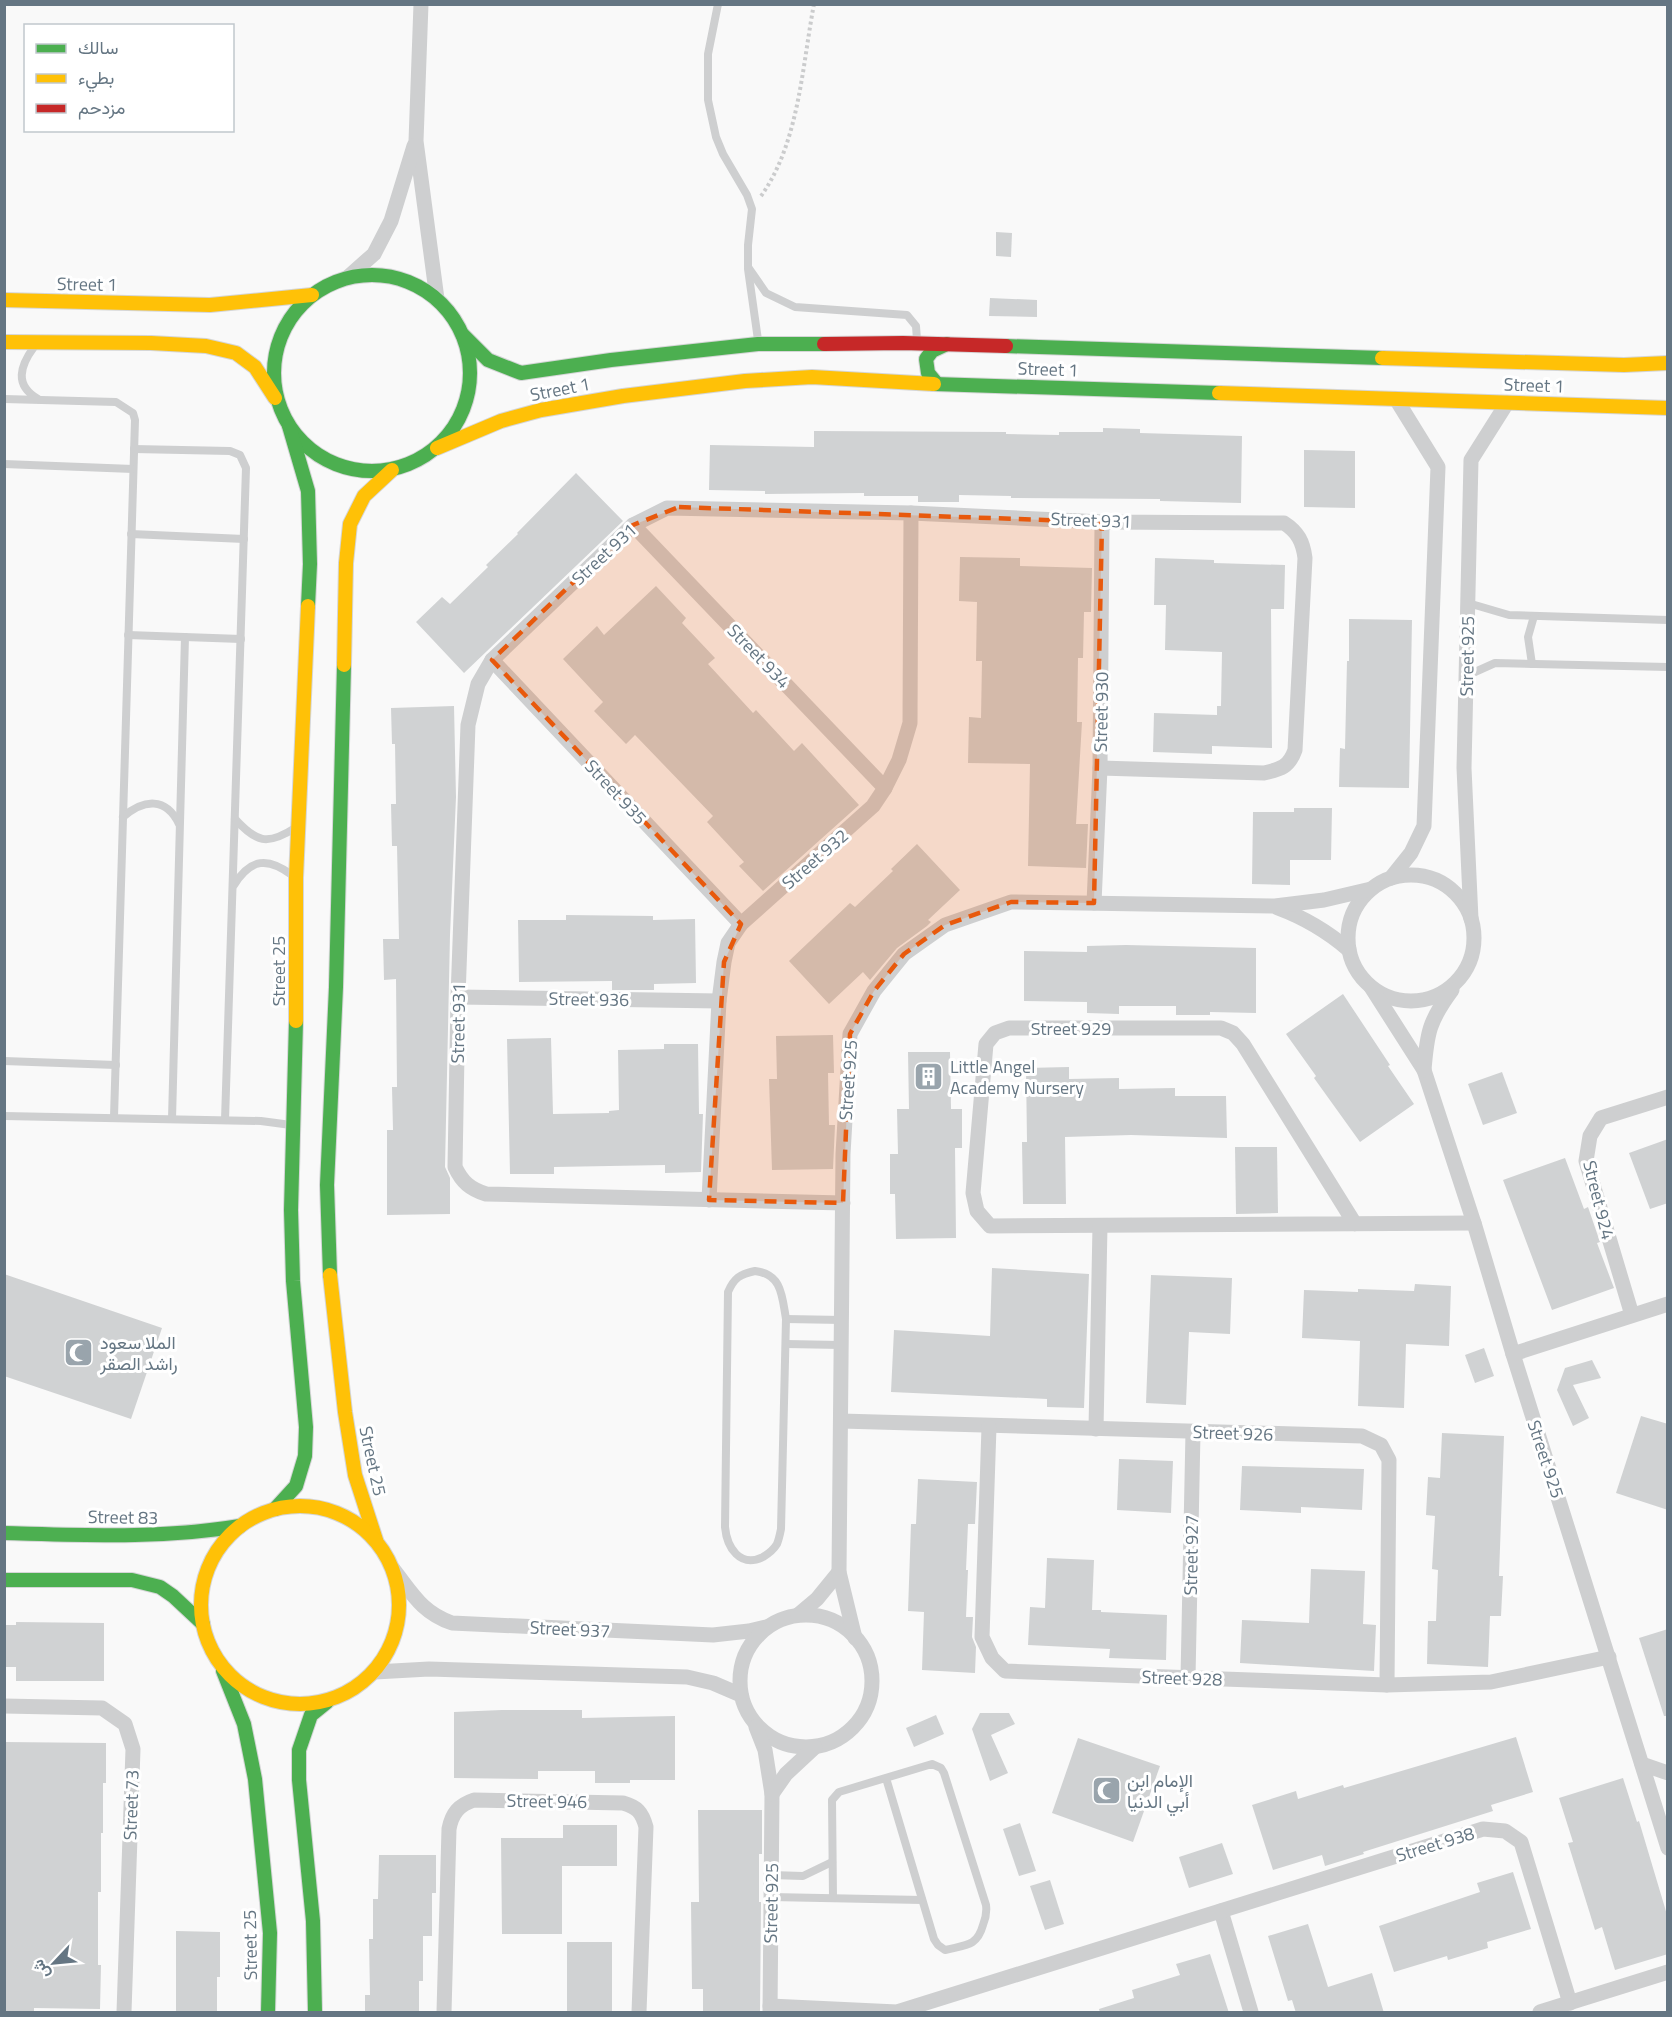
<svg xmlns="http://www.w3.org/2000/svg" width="1672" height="2017" font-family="'Titillium Web',Vazirmatn,sans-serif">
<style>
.building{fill:#d0d2d3}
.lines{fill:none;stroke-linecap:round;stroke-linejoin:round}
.fast-casing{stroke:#d5d6d7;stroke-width:16}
.slow-casing{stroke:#d5d6d7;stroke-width:16}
.jam-casing{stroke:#d5d6d7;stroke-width:16}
.path{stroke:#cbcccd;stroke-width:4;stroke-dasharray:3 3;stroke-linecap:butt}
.lane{stroke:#cecfd0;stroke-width:8}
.street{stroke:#cecfd0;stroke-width:15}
.fast{stroke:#4caf50;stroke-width:14}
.slow{stroke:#ffc107;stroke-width:14}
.jam{stroke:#c62828;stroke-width:14}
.marked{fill:#e8590c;fill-opacity:0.2;stroke:#e8590c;stroke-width:4.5;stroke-dasharray:12 8;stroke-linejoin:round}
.labels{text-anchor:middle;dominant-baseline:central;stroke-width:6;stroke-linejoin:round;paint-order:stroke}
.street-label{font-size:18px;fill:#657683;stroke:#fff}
.poi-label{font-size:18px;fill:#657683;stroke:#fff;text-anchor:start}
</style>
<rect width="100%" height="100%" fill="#f9f9f9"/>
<g class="building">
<path d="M996,232L1012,233L1011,257L996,256Z"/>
<path d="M990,298L1037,300V317L989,316Z"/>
<path d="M1103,428L1140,429V433L1242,436L1241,503L1160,501V499L1011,498V496L959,495V502H918V496H864V493L765,494V491L709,490L710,445L814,447V431L1006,432V434L1059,435V432H1103Z"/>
<path d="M1304,450L1355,451V508L1304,507Z"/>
<path d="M576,473L623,521L464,673L416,622L442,597L450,604L488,567L486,565L518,534L517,533Z"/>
<path d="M960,557L1020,558V566L1092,568L1091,612H1084L1083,658H1078L1077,722H1082L1076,824H1088L1086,868L1028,866L1030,764L968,763L969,717L981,718L982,661H976L977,602L959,601Z"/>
<path d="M1155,558L1214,560V563L1285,565L1284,609H1271L1272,748L1212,746V754L1153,752L1154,713L1217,715V706H1221L1222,652L1165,650L1166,605H1154Z"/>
<path d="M656,586L686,618L682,623L715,658L708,664L753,713L756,710L794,751L802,743L859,805L763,891L739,866L744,862L707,822L713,816L635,735L626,744L594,711L603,702L563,659L597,626L604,635Z"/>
<path d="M1349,619L1412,620L1409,788L1339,787L1340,748L1345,749L1347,661H1349Z"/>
<path d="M454,706L456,797L450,935L445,1167L450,1178V1214L387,1215V1130H393L392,1087H397L396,979L384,980L383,939H399L397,846H392L391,804H396L395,744H392L391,708Z"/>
<path d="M1294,808H1332L1331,860H1290V885L1252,884L1253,812H1294Z"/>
<path d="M917,844L960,890L928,920L931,922L927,926L897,948L870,980L863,972L829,1004L789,961L850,903L855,907L893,871L891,869Z"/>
<path d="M566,915L653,916V920L695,919L696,983L654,984V990H612V981L519,982L518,920H566Z"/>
<path d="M1126,945L1256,948V1013L1210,1012V1015H1176V1006H1119V1014L1087,1013V1002L1024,1001V951L1087,952V946Z"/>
<path d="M1343,994L1390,1065L1388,1066L1414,1104L1360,1142L1314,1078L1316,1076L1286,1034Z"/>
<path d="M833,1035L834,1073H828L829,1125H835L833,1169L772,1170L769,1079H777L776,1036Z"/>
<path d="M551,1038L553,1114L609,1113V1111L619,1110L618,1050L664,1049V1044H698L699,1114H703L701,1172L665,1173V1165L554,1167V1174H510L507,1039Z"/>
<path d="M908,1052H950L951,1109H962V1148H955L956,1238L896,1239L895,1194H890V1154H898L897,1109H909Z"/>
<path d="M1069,1067V1079L1119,1078V1089L1175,1088V1096H1226L1227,1138L1131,1135L1065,1137L1066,1204H1023L1022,1142H1027L1026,1068Z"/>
<path d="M1502,1072L1517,1113L1483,1125L1468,1084Z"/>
<path d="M1668,1139V1203L1650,1209L1629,1153Z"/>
<path d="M1235,1147H1277L1278,1213L1236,1214Z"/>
<path d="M1565,1158L1584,1209L1588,1207L1600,1242L1597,1243L1614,1288L1552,1310L1503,1180Z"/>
<path d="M992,1268L1089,1274L1084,1408L1047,1407V1399L891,1392L894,1330L990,1336Z"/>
<path d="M4,1274L162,1328L131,1419L4,1376Z"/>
<path d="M1151,1275L1232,1278L1230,1334L1189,1332L1186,1405L1146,1403Z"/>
<path d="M1415,1284L1451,1286L1449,1346L1406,1344L1404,1408L1358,1406L1360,1341L1302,1338L1304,1290L1358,1292V1289L1414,1291Z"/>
<path d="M1484,1348L1494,1376L1475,1383L1465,1355Z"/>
<path d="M1592,1360L1601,1378L1573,1385L1589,1418L1573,1426L1557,1390L1565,1368Z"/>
<path d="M1641,1416L1668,1424V1510L1616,1493Z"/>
<path d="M1442,1433L1504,1436L1499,1576H1503L1501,1616H1490L1488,1667L1427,1664L1428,1621H1436L1438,1570L1432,1569L1435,1516L1426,1515L1428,1477L1440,1478Z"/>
<path d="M1119,1459L1173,1461L1171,1513L1117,1510Z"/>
<path d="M1242,1466L1364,1469L1362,1510L1301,1507V1513L1240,1510Z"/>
<path d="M918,1479L977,1482L975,1524H968L966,1570H968L966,1617H973L972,1637L976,1647L975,1673L922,1670L924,1612L908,1611L911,1524H916Z"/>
<path d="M1047,1558L1094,1560L1092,1610H1101V1612L1167,1615L1166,1660L1109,1658L1110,1649L1028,1645L1030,1607L1045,1608Z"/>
<path d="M1311,1569L1365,1571L1363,1624L1376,1625L1374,1671L1240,1663L1242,1620L1309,1623Z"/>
<path d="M16,1622L104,1623V1681H16V1667H4V1625H16Z"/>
<path d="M1668,1629V1716H1664L1639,1638Z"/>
<path d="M502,1710H582V1718L675,1716V1780H630V1783H595V1771H538V1779L454,1778V1712Z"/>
<path d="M980,1713H1009L1015,1724L991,1735L1008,1773L990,1781L972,1729Z"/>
<path d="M936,1715L944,1734L914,1747L906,1728Z"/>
<path d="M1516,1737L1533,1792L1491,1805L1493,1811L1363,1852L1364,1854L1325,1866L1322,1855L1273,1870L1252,1805L1296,1791L1298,1799L1343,1785L1344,1788Z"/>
<path d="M1078,1738L1160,1766L1133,1842L1052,1813Z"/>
<path d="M4,1742L106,1743V1783H103V1833H101V1892H98V1965H101L100,2009L34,2008V2012L4,2011Z"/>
<path d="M1623,1778L1637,1822L1639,1821L1665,1908L1668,1919V1954L1615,1970L1602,1927L1595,1930L1568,1843L1573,1842L1559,1798Z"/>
<path d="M698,1810H762V1854H759V1902H761L760,2013H703V1989H692L691,1902H699Z"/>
<path d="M1020,1823L1036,1871L1019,1876L1003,1829Z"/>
<path d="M563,1825H617V1866H562V1934H502L501,1838H563Z"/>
<path d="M1222,1843L1233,1874L1189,1888L1179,1857Z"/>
<path d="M379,1855H436V1893H432V1936H423V1981H419V2013H365V1995H370L369,1939H373V1899H378Z"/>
<path d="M1513,1872L1531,1929L1487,1942L1488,1948L1448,1960L1447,1956L1394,1972L1379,1926L1480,1892L1477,1883Z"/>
<path d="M1050,1880L1064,1924L1045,1930L1030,1886Z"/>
<path d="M1308,1924L1328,1987L1372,1973L1384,2013H1296L1292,2000L1288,2001L1268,1936Z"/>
<path d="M176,1931L220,1932V1977H217V2013H176Z"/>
<rect x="567" y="1942" width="45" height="71"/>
<path d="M1210,1954L1229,2013H1100L1099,2009L1134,1998L1132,1990L1180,1975L1176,1964Z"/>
</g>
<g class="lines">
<defs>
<g id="fast">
<circle cx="372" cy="373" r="98"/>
<path d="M463,335L488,360L521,373L611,360L758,344H824"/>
<path d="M1006,346L1382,358"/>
<path d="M934,384L1219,393"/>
<path d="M937,384L928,373L926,359L932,351L947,344"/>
<path d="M289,426L308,491L310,564L308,606"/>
<path d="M330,1275L327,1185L336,987L344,665"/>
<path d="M275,1509L296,1486L305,1456L306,1427L293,1281L291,1210L296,1021"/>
<path d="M4,1533C83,1535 161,1539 240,1526"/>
<path d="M4,1580H132L160,1587L173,1596L203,1624"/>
<path d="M223,1671L244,1724L255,1779L270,1933L268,2012"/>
<path d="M315,2012L313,1921L299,1780V1750L311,1715L327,1702"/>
</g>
<g id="slow">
<path d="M4,300L210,305L312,295"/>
<path d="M4,342L151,343L206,346L236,353L255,367L275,398"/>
<path d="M1382,358L1624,365L1668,363"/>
<path d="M1219,393L1668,408"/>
<path d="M437,448L501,421L541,410L623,396L745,381L812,377L934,384"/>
<path d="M344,665L346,563L350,524L364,496L392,470"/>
<path d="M296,1021V878L308,606"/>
<path d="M330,1275L345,1412L355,1475L376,1540"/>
<circle cx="300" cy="1605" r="99"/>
</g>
<path id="jam" d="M824,344L903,343L1006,346"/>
</defs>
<use href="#fast" class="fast-casing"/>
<use href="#slow" class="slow-casing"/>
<use href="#jam" class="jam-casing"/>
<path class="path" d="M761,196C799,143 802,67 814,4"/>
<g class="lane">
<path d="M718,4L708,54V100L716,137L723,154L747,195L752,209L748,245V267L766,293L795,307L907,315L916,326L917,340"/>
<path d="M748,269L758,340"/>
<path d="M34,347C20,366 14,385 38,399"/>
<path d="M4,399L116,402L133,413L135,420L114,1117"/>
<path d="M134,449L230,451L240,455L246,468L225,1120"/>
<path d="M4,464L133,469"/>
<path d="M131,534L244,539"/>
<path d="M1468,603L1509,615L1668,620"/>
<path d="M128,635L241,639"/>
<path d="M1532,664L1528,637L1534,616"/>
<path d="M1466,676L1495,663L1668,667"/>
<path d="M123,817C144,799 166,797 179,824"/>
<path d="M235,819C256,842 267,846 295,828"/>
<path d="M234,885C251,858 268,857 292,875"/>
<path d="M4,1061L116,1065"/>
<path d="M4,1116L261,1121L291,1125"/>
<path d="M172,1119L185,637"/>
<path d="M755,1271C782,1274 782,1296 786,1319L781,1529C780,1534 779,1539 777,1544C774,1549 768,1554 763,1557C740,1568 727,1548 725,1527L728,1292C734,1278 740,1274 755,1271Z"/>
<path d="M786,1319L842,1320"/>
<path d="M786,1344L841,1345"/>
<path d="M771,1875L803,1876L832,1862"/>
<path d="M771,1897L922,1900"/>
<path d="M833,1898L832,1800L839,1792L932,1764L941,1768L944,1773L986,1905C987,1913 986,1918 983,1925C977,1947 965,1945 945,1950L938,1945L934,1939L886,1778"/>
</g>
<g class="street">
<path d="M421,4L416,141L437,299"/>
<path d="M348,277L374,254L391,221L414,146"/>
<path d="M633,525L885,788"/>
<path d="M492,660L741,924"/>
<circle cx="1411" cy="938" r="63"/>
<path d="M1391,878L1411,853L1424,826L1438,467L1396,399"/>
<path d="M1094,903L1100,768L1102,522"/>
<path d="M1278,908C1305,918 1327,931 1349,950"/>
<path d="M1471,919L1464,768L1471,460L1507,403"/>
<path d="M1371,987L1424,1070L1474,1223L1513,1354L1668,1848"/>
<path d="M458,997L719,1001"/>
<path d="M1424,1070C1427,1033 1429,1021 1452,990"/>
<path d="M709,1200L719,1001L724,962L728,943L741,924L873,806L885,788L899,760L910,723L911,513"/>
<path d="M843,1203L486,1194C470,1189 462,1182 455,1167L458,997L468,725L478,684L492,660L633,525L667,508L911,513L1102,522L1284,523C1298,532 1303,542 1305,558L1295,750C1289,767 1281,769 1264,773L1100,768"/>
<path d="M1355,1224L1243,1044L1233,1033L1221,1028H1009L995,1033L986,1044L973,1193L977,1211L990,1226L1474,1223"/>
<path d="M1632,1315L1586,1161L1590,1136L1601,1118L1668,1097"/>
<path d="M1513,1354L1668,1304"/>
<path d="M841,1421L1362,1436L1381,1445L1389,1460L1387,1685"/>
<path d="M989,1427L982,1637L992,1658L1005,1671L1387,1685L1491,1682L1609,1657"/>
<path d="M1096,1429L1100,1226"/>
<path d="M393,1569C412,1593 422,1613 452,1623L713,1635L749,1631L766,1627"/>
<circle cx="806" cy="1681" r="66"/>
<path d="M798,1615L817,1599L839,1572"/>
<path d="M855,1638L839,1572L843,1154L850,1034L874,991L904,954L945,925L1011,902L1275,906L1324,900L1371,889"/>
<path d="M375,1672L429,1669L687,1677L713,1683L741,1695"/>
<path d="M1188,1678L1193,1432"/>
<path d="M4,1706L102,1708L125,1724L133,1749L124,2012"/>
<path d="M756,1727L765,1750L772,1794L770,2012"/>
<path d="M1642,1764L1668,1773"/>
<path d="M772,1794L786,1774L815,1747"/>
<path d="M1221,1911L1251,2012"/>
<path d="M770,2006L897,2012L1483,1829L1505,1831L1521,1842L1570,2003"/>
<path d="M444,2012L449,1829C452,1813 459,1805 474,1800L623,1803C637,1807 642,1812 646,1827L639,2012"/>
<path d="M1540,2012L1668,1972"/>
</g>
<use href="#fast" class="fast"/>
<use href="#slow" class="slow"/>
<use href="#jam" class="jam"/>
</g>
<path class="marked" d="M679,507L1102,522L1094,903L1011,902L945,925L904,954L874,991L850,1034L843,1203L709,1200L724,962L741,924L492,660L633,525Z"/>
<defs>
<symbol id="building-square" viewBox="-11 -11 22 22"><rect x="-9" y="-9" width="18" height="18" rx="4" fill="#99a4ac" stroke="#fff"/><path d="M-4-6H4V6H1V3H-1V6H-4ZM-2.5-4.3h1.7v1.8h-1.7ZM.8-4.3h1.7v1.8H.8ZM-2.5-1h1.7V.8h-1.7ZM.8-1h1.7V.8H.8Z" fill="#fff"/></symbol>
<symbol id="mosque-square" viewBox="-11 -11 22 22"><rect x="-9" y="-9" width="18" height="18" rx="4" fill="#99a4ac" stroke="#fff"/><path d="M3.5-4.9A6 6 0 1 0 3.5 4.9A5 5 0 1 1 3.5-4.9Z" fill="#fff"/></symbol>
</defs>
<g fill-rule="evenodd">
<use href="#building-square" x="912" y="1060" width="33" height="33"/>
<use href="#mosque-square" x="62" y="1336" width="33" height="33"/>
<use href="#mosque-square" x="1090" y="1774" width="33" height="33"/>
</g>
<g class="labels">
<g class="street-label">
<text transform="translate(87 284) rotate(1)">Street 1</text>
<text transform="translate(1048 369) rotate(2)">Street 1</text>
<text transform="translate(1534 385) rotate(2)">Street 1</text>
<text transform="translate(560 389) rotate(-11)">Street 1</text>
<text transform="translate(1091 520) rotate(2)">Street 931</text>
<text transform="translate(604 554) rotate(-43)">Street 931</text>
<text transform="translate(759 656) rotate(46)">Street 934</text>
<text transform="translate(1467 656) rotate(-89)">Street 925</text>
<text transform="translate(1101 712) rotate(-89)">Street 930</text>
<text transform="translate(616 792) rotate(47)">Street 935</text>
<text transform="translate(815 859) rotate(-41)">Street 932</text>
<text transform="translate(278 971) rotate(-90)">Street 25</text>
<text transform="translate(589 999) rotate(1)">Street 936</text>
<text transform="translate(458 1023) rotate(-89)">Street 931</text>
<text x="1071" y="1028">Street 929</text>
<text transform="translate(848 1080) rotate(-86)">Street 925</text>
<text transform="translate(1599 1200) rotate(76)">Street 924</text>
<text transform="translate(1233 1433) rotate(2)">Street 926</text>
<text transform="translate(1546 1459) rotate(72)">Street 925</text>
<text transform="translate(373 1461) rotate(78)">Street 25</text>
<text transform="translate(123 1517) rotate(1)">Street 83</text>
<text transform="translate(1191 1555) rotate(-89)">Street 927</text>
<text transform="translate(570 1629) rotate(3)">Street 937</text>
<text transform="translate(1182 1678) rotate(2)">Street 928</text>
<text transform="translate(547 1801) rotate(1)">Street 946</text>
<text transform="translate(131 1805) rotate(-88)">Street 73</text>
<text transform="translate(1435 1844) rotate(-17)">Street 938</text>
<text transform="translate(771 1903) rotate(-89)">Street 925</text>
<text transform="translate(250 1945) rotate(-91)">Street 25</text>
</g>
<g class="poi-label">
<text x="950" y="1066">Little Angel<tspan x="950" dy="21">Academy Nursery</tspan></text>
<text x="100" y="1342">الملا سعود<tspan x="100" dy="21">راشد الصقر</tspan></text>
<text x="1127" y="1780">الإمام ابن<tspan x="1127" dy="21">أبي الدنيا</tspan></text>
</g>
</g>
<rect width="1672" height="2017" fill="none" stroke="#657683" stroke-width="12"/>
<rect x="24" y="24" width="210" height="108" fill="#ffffff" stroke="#c1c8cd" stroke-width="1.5"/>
<rect x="36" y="44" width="30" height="9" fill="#4caf50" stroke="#c1c8cd" stroke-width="1.5"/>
<text x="78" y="54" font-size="18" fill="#657683">سالك</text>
<rect x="36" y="74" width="30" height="9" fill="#ffc107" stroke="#c1c8cd" stroke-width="1.5"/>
<text x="78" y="84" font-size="18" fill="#657683">بطيء</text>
<rect x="36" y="104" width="30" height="9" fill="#c62828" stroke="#c1c8cd" stroke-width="1.5"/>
<text x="78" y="114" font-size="18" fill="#657683">مزدحم</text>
<g transform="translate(54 1963) rotate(244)" stroke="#ffffff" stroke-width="4.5" paint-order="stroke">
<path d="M0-4.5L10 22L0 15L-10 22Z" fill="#657683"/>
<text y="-9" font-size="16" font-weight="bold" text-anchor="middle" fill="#657683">ش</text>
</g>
</svg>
